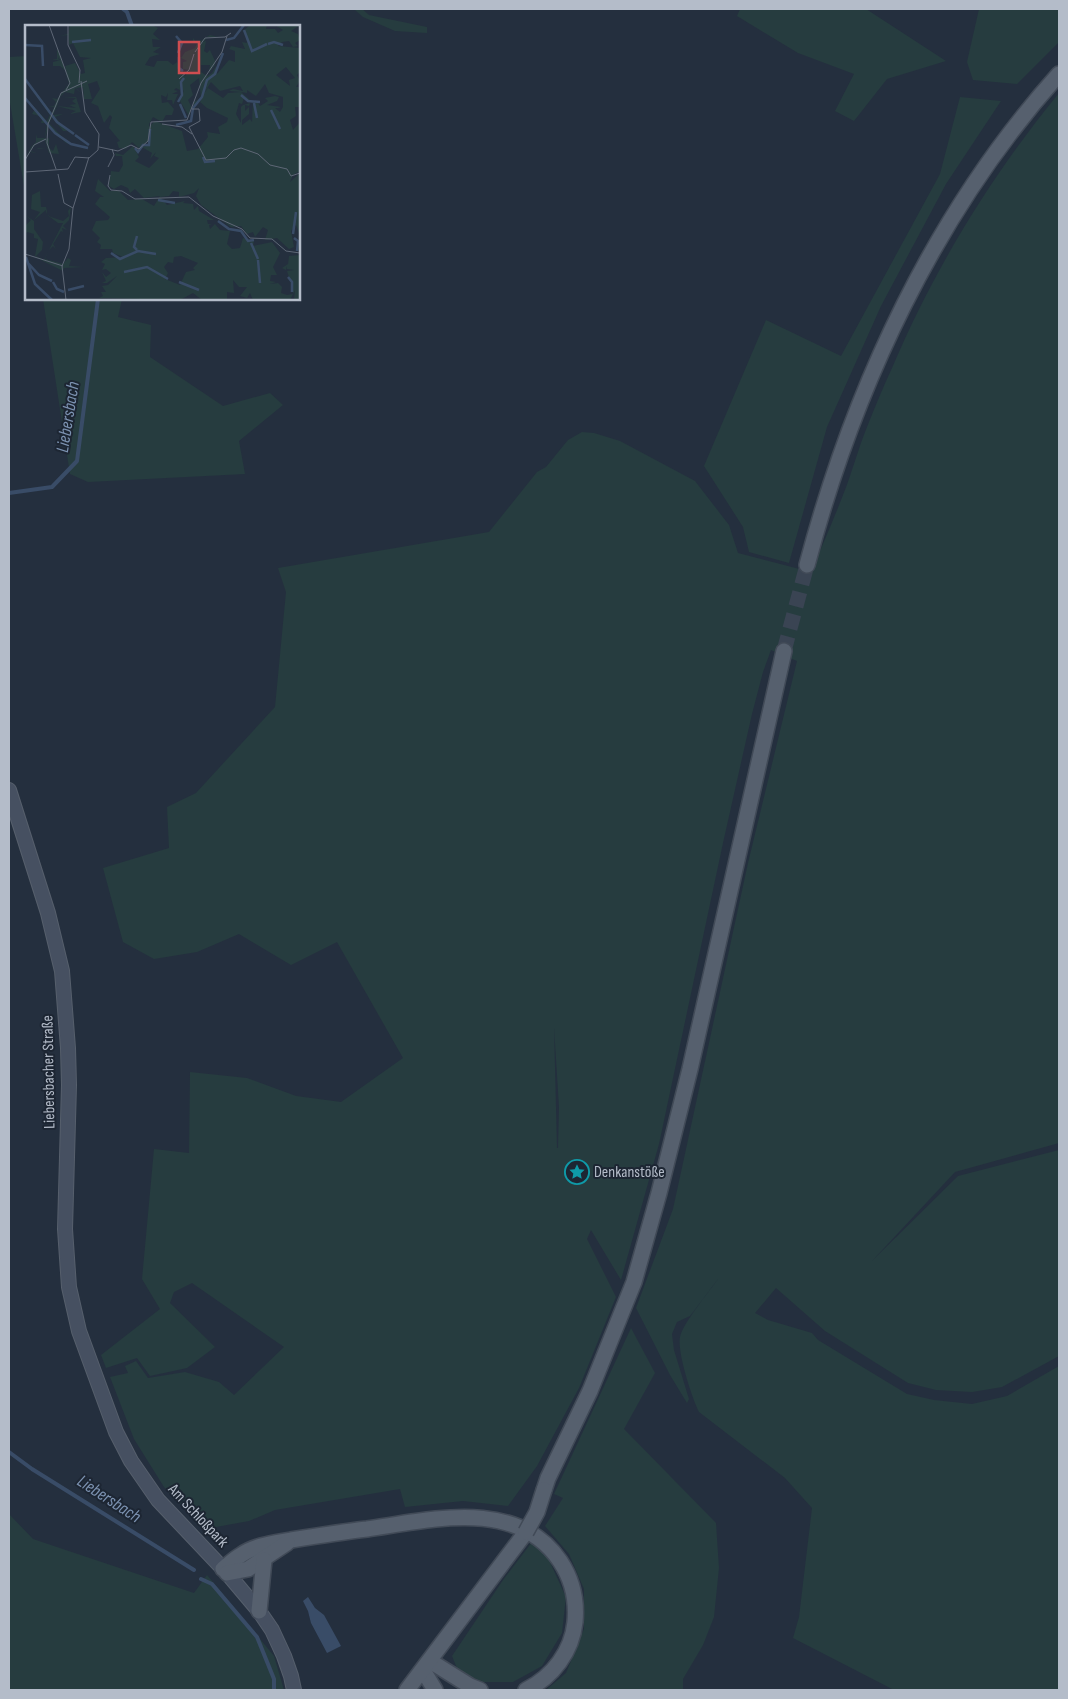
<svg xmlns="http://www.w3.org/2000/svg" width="1068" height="1699" font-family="'Sofia Sans Condensed',sans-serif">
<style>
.green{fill:#263c3f;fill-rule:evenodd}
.water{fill:#394c67}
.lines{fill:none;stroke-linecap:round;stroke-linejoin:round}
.stream{stroke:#394c67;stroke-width:4}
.primary-tunnel{stroke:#3a4453;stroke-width:15;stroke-dasharray:15 8;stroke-linecap:butt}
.secondary-casing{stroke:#565f6c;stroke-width:16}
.primary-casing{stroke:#414a57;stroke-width:18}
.secondary{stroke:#465061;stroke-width:14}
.primary{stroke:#56606e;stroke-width:15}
.primary-bridge-casing{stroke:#414a57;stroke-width:18;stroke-linecap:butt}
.primary-bridge{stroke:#56606e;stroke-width:15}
.labels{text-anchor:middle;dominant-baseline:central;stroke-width:4;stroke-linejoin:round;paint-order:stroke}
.street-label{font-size:16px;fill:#b4bcc9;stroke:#1d2633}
.poi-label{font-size:16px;fill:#b4bcc9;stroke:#1d2633;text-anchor:start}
.water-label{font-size:18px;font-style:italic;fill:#7c92b1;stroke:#1d2633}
.inset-river{fill:none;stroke:#394c67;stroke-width:2.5}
.inset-road{fill:none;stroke:#5e6776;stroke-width:1}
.view{fill:#ce4d50;fill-opacity:0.15;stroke:#ce4d50;stroke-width:2.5}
.inset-edge{fill:none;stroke:#b4bcc9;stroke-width:2.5}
</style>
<rect width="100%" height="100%" fill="#242f3e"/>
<g class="green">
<path d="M354,9H362L369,15L427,27V33L395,31L363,17Z"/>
<path d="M740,9H866L946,61L887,79L854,121L835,111L854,74L798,53L737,16Z"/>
<path d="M979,9H1059V42L1017,84L973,80L967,62Z"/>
<path d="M26,56V198L9,97V57Z"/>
<path d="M1059,93V1143L955,1172L872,1261L958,1176L1059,1150V1356L1002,1387L972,1392L936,1390L908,1383L825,1331L776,1288L755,1313L768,1320L812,1333L818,1340L907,1394L934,1400L972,1404L1007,1396L1059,1366V1690H894L793,1638L799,1617L812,1508L785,1478L699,1412C692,1398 677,1352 680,1337C683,1323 709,1292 718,1279L690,1316L677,1322L672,1334L674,1350L689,1399L687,1403L670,1375L636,1308L673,1209L748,863L797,661L771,650L763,672L752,714L723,843L659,1144L621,1280L591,1230L587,1239L616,1297L579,1388L537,1466L508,1506L463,1501L405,1507L400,1489L275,1510L249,1521L205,1529L164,1487L134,1439L110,1377L128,1373L125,1366L136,1361L148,1378L185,1372L219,1382L234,1395L284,1347L192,1283L174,1292L170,1303L215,1347L187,1368L150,1376L137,1358L106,1368L101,1355L160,1309L142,1279L154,1149L189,1153L190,1072L247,1078L296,1096L341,1102L403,1058L337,942L291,965L239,934L197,952L154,959L123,942L103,868L169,848L167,807L196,793L275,707L286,592L278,568L489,532L537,472L546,467L568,440L582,432L594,433L620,441L695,481L729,525L738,553L811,572C822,546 833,521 843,495C852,473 858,449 867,427C875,407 883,387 892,368C934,269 991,176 1059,93ZM554,1027L559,1107L558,1148H557Z"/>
<path d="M960,97L1001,101L946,184L881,306L827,427L789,563L749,552L743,527L704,466L766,320L841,356L940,174Z"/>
<path d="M43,299H122L118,317L151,325L150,357L223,406L270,393L283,405L239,441L245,474L88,482L70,474Z"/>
<path d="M631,1328L655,1373L624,1429L716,1523L719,1568L714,1617L703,1645L683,1679V1690H546L566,1673L584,1629V1589L569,1554L545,1526L563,1498L554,1494Z"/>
<path d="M9,1514L33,1539L194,1593L207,1575L274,1656L284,1690H9Z"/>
<path d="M532,1542L549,1560L566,1597L562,1633L542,1666L513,1682H476L458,1671L452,1656L503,1580Z"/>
</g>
<path class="water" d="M308,1597L315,1608L324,1615L341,1646L327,1653L311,1623L308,1611L303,1601Z"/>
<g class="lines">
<g class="stream">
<path d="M123,9L127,12L132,26"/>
<path d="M9,493L52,487L77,461L98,299"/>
<path d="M9,1452L32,1469L194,1570"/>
<path d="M201,1579L212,1584L257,1637L274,1679V1690"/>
</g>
<path class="primary-tunnel" d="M784,651L807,565"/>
<defs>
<path id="secondary" d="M9,790L48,913L62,971L68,1048L69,1085L65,1229L69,1287L79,1331L116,1432L131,1461L158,1500L227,1573L259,1611L272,1630L284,1656L291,1676L294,1690"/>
<g id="primary">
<path d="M807,565C854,387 935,212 1059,74"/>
<path d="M544,1490L548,1478L590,1391L634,1282L659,1193L690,1069L784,651"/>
<path d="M223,1569C229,1564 234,1559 241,1555C255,1545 275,1543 291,1540C316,1536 341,1532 367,1529C430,1520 517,1497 560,1561C572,1579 577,1600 575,1622C572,1651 553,1677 526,1690"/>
<path d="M227,1573L248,1569L287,1543"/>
<path d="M259,1611L264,1560"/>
<path d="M430,1661L470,1686L480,1690"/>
<path d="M423,1670L435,1690"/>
<path d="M407,1690L526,1532"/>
</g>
</defs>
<use href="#secondary" class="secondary-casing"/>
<use href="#primary" class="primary-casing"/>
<use href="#secondary" class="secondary"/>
<use href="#primary" class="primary"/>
<defs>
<path id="primary-bridge" d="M526,1532L537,1512L544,1490"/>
</defs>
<use href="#primary-bridge" class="primary-bridge-casing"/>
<use href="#primary-bridge" class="primary-bridge"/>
</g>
<defs>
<symbol id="sight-ring" viewBox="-11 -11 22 22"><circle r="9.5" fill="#1d2633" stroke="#0f9aa8" stroke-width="1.5"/><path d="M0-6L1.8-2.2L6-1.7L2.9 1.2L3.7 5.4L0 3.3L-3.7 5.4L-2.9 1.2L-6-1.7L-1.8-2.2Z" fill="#0f9aa8"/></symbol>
</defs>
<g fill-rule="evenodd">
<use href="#sight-ring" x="563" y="1158" width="28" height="28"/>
</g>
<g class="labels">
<g class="street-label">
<text transform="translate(49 1072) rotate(-91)">Liebersbacher Straße</text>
<text transform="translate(198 1516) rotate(47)">Am Schloßpark</text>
</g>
<g class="poi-label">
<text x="594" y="1172">Denkanstöße</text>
</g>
<g class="water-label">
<text transform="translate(68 417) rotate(-81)">Liebersbach</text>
<text transform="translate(109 1499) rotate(33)">Liebersbach</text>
</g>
</g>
<g transform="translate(25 25)">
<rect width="275" height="275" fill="#242f3e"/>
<path d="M45,0H127L133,3L128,9L135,15L127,14L128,22H136L128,27L135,29L125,32L120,40L129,42L132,36H143L148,40L152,37L160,51L165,45L158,44V37L162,36L156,33L160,27L170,23L172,18L168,17V13L172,18L185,10L193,12H183L178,17L181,16L179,26L182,28L185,25L190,36V40L184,48L185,40H176V47L182,51L187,48L191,41L192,49L204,35L210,37V26L204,24L206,21L220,24L217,17L222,18L221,10L219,5L216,8L225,0H242L241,4H250L253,8L258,5L250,0H275L266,6L273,9L275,15L270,18L273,21L268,22L264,16L257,17L253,21L275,23V47L272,50L275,56L271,62H275V82H270L271,91L265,95L268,105L275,97V146L268,150L265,157L275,148V226L272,225L275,211L271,200L266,206L269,222L264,224L252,213L240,215L243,205L238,202L230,212L228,207L222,209L216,201L206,202L176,180L171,171L174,163L169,168L154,172V167L148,166L144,171L135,172L142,180L160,176L158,178L168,179L169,185L173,181L174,186L189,195H182L183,199H187L184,200L185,204L190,199L195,205L205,206L202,219L207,224L215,223L218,213L229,216L228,221L247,217L255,228L248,242L252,250H246L245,256L251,257L245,259L253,258L257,262L256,268L262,270L268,269V264L262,246L269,245L262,244V241L261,245L257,243L263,239L264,231L275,230V275L269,274L270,265L265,275H228L225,268L222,273L215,271L222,262H214L208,255L209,268L202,267V275H177L168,268L155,275L74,273L78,271L76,267H81L77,261L83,260L92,251L82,258H77L81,256L77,247L81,252L86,248L81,244L77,245L80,239L76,237L81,233L98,232L88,228L87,224H75L76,220L72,217L75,213L67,205L71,196L83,195L85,192L70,179L75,172H79L70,166L73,154L85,166H94L103,175L117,174L129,181L135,171L119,173L110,164L105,168L103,163L96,160L89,164L84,161L86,146L94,147L98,140L97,131H91L90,128L98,130L108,121L114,132L110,136L124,143L134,133L129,131L131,127L125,134L127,128L117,122L124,120L123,116L114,123L107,117L101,124L94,123L92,117L95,116L84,103L87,92L85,90L79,98L73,81L66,78L75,64L72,56L63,59L67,74H59L58,62L51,63L57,69L50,63L49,69L40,67L35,72L32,81L51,83L44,80H51L44,79H51L47,76L51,73H38L51,72L56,87L44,89L51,86L32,81L28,90L38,89L30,92L42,106H38L27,92L24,98L42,117L58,122L41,118L23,101L20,114L24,113V123L28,126L31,119L34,129L24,128L20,115L12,118V123L21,124H13L12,123V118L5,126L12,128L5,127L0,135L6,122L11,117V109L12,113H20L22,98H16L18,92L7,89L10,84L0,72L22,96L25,90L0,55V53L27,88L29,82L23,81H29L31,77L27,73L32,74L44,59L40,45L35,41H28V37L35,35L33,32L34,35H27L32,34V23L42,49L40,41L50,38L56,49L60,48L58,35L66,33L55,32L48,18L44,20L43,10L34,11L43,9ZM261,42L270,53L264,55L265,61L251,50ZM174,53L176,73L169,77L168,83L177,73L175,77L182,83L203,93L202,97L193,102L195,109L182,107L183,112L173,124L162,126L157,106L130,96L124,102V99L128,92L137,97L141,90H147L149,84L143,77L137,78L136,70L141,72L143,68L142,75H147L148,80L153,69H147L153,66L149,65L151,63L155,65V59L157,67L159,65L155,76L164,91L166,81L163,75L168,70L165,60ZM186,57L195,66L215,61L218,66L208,64L204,66L216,67L203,68L198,73L183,63L178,70ZM240,59L244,68L258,72V82L255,87L250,83H253L256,82L242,80L252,76L254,72L250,71L240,73L243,76L235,81L233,78L228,76L227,97L225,94L217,100V95L224,89V82L220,86V80L224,81L225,78L218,80L216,82V98L211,89L214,78L217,79L219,73L223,77L226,76L216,67L222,68V65L231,71ZM156,231L173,238L168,243L170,245L161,247L155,260L140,254L143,248L139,242L143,237L148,238L149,232ZM15,166L16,182H21L22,186L21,189L26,192L38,196L44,191L43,186L46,182L44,195L38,201L42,205L37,203L38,207L36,206L30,216L28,219L31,224L28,221L24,225L38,198H33L21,189V185L9,195L15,187L6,184L7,170ZM0,190L9,196V204L18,217L17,225L11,231L19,235L23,227L20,234L38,239L43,233L46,235L44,241L58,242L39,243L38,246L18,236L11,248L22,252L11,248L18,236L10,231L13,214L9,213V209L2,207L0,210V201L6,195Z" fill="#263c3f" fill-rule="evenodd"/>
<path class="inset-river" d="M219,5L227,26L242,19M151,11L157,18L153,28M201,15L209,13L219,0M47,17L66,15M243,19L249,17L258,20M0,20L17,21L18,41M154,32V43L158,46M0,54L32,97L49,109M216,70L223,76L235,77M0,73L30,108L46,119L63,123M153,77L157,70L156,57L159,53M229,78L232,93M155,79L161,93M246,85L255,104M151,100L166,96L168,83L177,72L182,55L190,49L198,28M50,110L64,120M110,123L113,127L118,120H124L125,104M178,132L180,137L190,136M133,175L150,178M193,196L204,204L216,206L223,216L229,215M268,209L271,187M269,213L273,216L272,226M226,218L233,234M112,225L109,222L112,211M86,228L95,234L113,226L131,229M1,232L10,259L27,275M233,235L235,258M3,238L14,250L27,256M99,247L122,242L143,254M263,252L267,257V267M28,257L32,264L39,267M154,257L174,265M43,265L59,261"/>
<path class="inset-road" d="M24,0L45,58L41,65M43,0V20L55,45L54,58M170,27L180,13L200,12L206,8M154,54L164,45L169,29M167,84H174L175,96L164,102L181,135L201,133L209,125L216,123L233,129L245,140L262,144L266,151L275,148M137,99L157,102L167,109M74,122L93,126L106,120L114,124L123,116L126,97L162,95L176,58L197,27L202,11M0,135L9,120L21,114M83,142L89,130L87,124M31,144L22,118L23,99L36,68L62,56M0,147L43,144L50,132L64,133L73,125L74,109L60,87L56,56M33,149L39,178L48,183M85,150L83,161L86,165L97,166L110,174L164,172L188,191L217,204L225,213L247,214L261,226L275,228M0,229L38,241M41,275L37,241L44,224L48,183L64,132"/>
<path class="view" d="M154,17H174V48H154Z"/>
<rect width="275" height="275" class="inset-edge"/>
</g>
<rect width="1068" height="1699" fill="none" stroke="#b4bcc9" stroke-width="20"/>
</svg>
